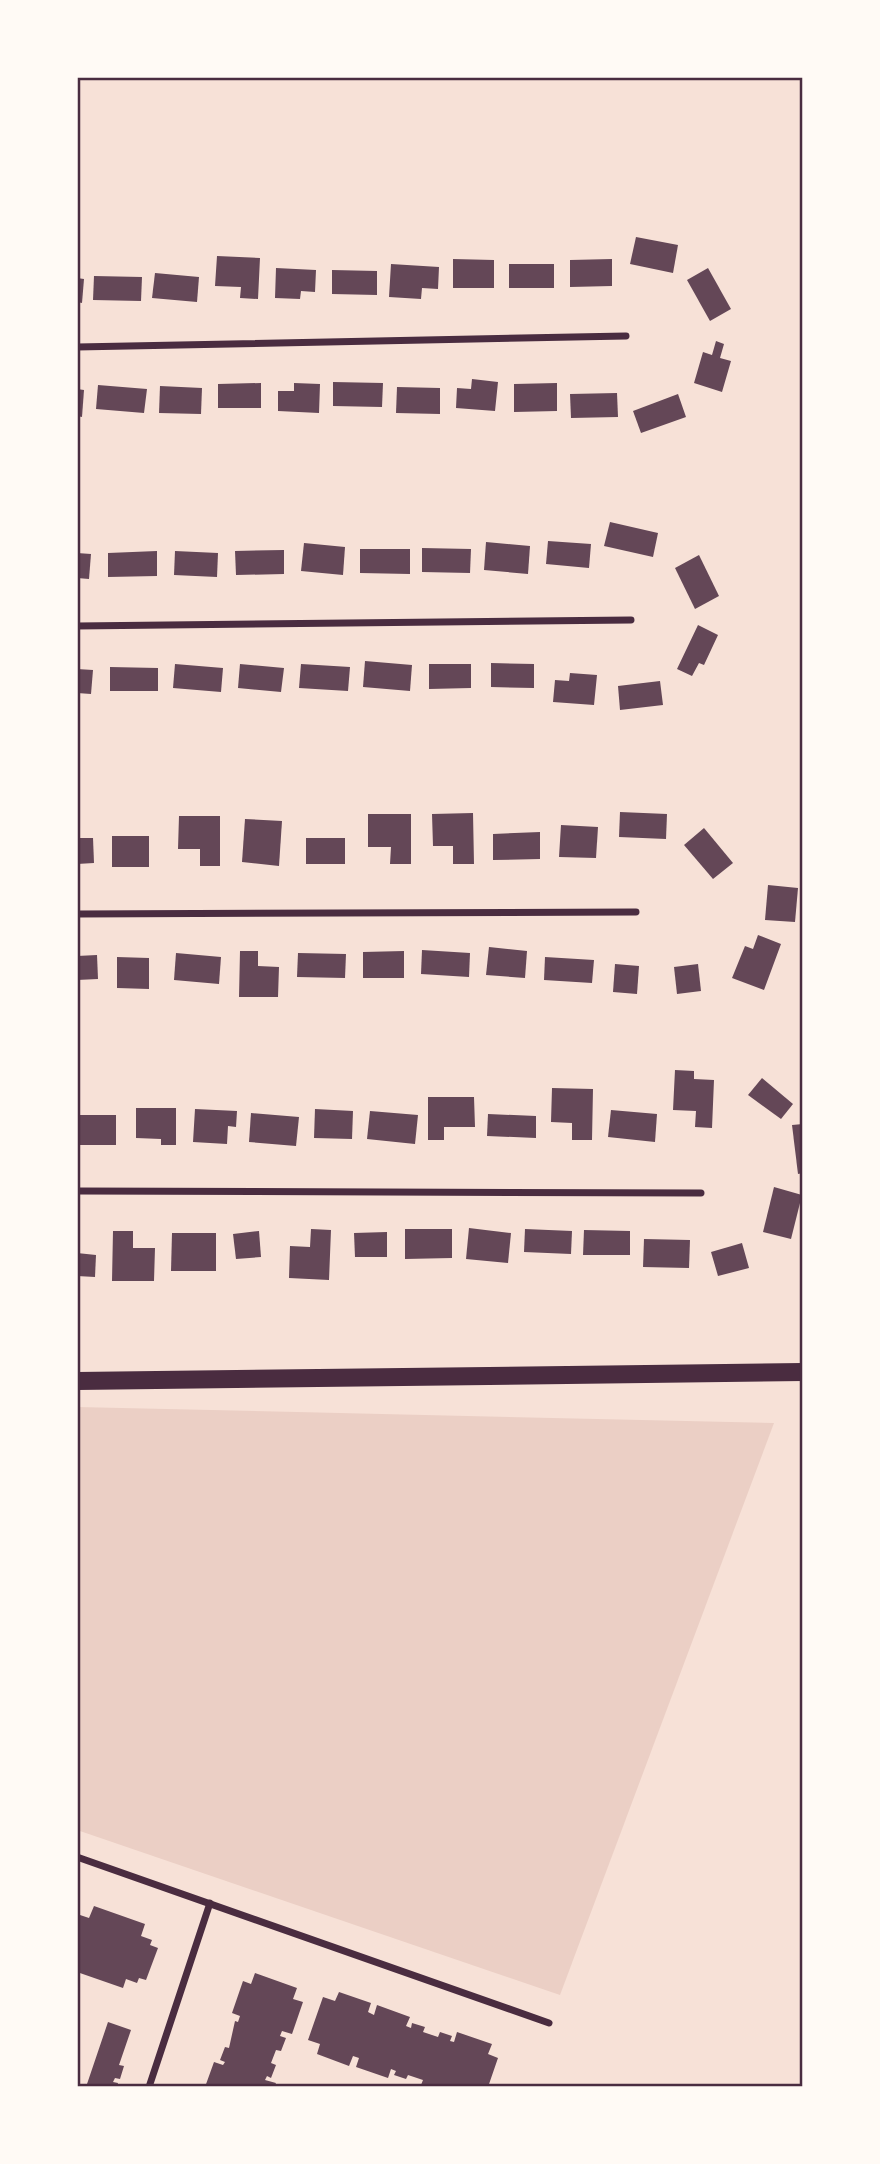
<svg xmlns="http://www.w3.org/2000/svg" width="880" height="2164" font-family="'Space Grotesk',sans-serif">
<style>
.green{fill:#ebcfc5}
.building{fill:#644757}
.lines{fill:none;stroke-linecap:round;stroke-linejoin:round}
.minor{stroke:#4a2c40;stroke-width:7}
.primary{stroke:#4a2c40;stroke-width:18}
.neatline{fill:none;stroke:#4a2c40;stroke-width:2.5}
</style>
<rect width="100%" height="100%" fill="#f7e1d7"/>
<path class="green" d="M77,1407L774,1423L560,1995L77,1830Z"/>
<g class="building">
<path d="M636,237L678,245L673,273L630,264Z"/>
<path d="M217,256L260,258L258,299L240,298L241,287L215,286Z"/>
<path d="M453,259L494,260V288H453Z"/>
<path d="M612,259V286L570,287V260Z"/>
<path d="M391,264L439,267L438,289L422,288L421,299L389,297Z"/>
<rect x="509" y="264" width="45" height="24"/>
<path d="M276,268L316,270L315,292L301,291L300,299L275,298Z"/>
<path d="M708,268L731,309L710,321L687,280Z"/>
<path d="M332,270L377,271V295L332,294Z"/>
<path d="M155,273L199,277L197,302L152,298Z"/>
<path d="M94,276L142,277L141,301L93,300Z"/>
<path d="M77,278L84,279L82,303L77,302Z"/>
<path d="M716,341L724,344L720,358L731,361L722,392L694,383L703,352L712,355Z"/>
<path d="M472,379L498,382L495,411L456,408L457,388L471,389Z"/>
<path d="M333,382L383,383L382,407L333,406Z"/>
<path d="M261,383V408H218V384Z"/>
<path d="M294,383L320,384L319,413L278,411V391H294Z"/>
<path d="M557,383V411L514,412V384Z"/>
<path d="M98,385L147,389L144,413L96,409Z"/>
<path d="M160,386L202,388L201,414L159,413Z"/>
<path d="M397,387L440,388V414L396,413Z"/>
<path d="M77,389L84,390L82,417L77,416Z"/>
<path d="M617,393L618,417L571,418L570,394Z"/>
<path d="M678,394L686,417L641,433L633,411Z"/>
<path d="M610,522L658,533L653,557L604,546Z"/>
<path d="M548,541L591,544L589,568L546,564Z"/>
<path d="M486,542L530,546L528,574L484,570Z"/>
<path d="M304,543L345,547L343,575L301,571Z"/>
<path d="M422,548L471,549L470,573L422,572Z"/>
<path d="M360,549H410V574L360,573Z"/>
<path d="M284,550V574L236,575L235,551Z"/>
<path d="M157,551V576L108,577V553Z"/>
<path d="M175,551L218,553L217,577L174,575Z"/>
<path d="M77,553L91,554L89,579L77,578Z"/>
<path d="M699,555L719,596L695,609L675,568Z"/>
<path d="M698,625L718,635L704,665L699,663L692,676L677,669Z"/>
<path d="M365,661L412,665L410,691L363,687Z"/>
<path d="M491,663L534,664V688L491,687Z"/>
<path d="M175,664L223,668L221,692L173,688Z"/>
<path d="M240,664L284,668L281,692L238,688Z"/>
<path d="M301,664L350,667L348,691L299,688Z"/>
<path d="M429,664H471V688L429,689Z"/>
<path d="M110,667L158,668V691H110Z"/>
<path d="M77,669L93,670L91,694L77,693Z"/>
<path d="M570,673L597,675L594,705L553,702L555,680L569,681Z"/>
<path d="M660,681L663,705L620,710L618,686Z"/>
<path d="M620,812L667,814L666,839L619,837Z"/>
<path d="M473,813L474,864H453V846H433L432,814Z"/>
<path d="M368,814H411V864H390L391,847H368Z"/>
<path d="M179,816H220V866H200V849H178Z"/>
<path d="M245,819L282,821L279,866L242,862Z"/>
<path d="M561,825L598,827L596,858L559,857Z"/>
<path d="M704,828L733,863L713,879L684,845Z"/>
<path d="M540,832V859L493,860V834Z"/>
<rect x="112" y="836" width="37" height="31"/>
<path d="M77,838H93L94,863L77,864Z"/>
<rect x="306" y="838" width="39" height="26"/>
<path d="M768,885L798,888L795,922L765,920Z"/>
<path d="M758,935L781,944L764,990L732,978L745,946L753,949Z"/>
<path d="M489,947L527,951L525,978L486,975Z"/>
<path d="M422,950L470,953L469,977L421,974Z"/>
<path d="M240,951H258V966L279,967L278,997H239Z"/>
<path d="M404,951V978H363V952Z"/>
<path d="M176,953L221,957L219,984L174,980Z"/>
<path d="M298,953L346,954L345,978L297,977Z"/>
<path d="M97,955L98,979L77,980V956Z"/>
<path d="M117,957L149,958V989L117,988Z"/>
<path d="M545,957L594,960L592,983L544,980Z"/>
<path d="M615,964L639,966L637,994L613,992Z"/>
<path d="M698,964L701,991L677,994L674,967Z"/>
<path d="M675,1070L694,1071V1079L714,1080L712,1128L695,1127L696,1111L673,1110Z"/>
<path d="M762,1078L793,1104L781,1119L748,1095Z"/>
<path d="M552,1088L593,1089L592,1140H572V1123L551,1122Z"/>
<path d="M428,1097H474L475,1127H444V1140H428Z"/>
<path d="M136,1108H176V1145H161V1139L136,1138Z"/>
<path d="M195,1109L237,1111L236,1127L228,1126L227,1144L193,1142Z"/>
<path d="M315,1109L353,1111L352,1139L314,1138Z"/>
<path d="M611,1110L657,1114L655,1142L608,1137Z"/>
<path d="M370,1111L418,1115L415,1144L367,1139Z"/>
<path d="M251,1113L299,1117L296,1146L249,1142Z"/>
<path d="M488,1114L536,1116V1138L487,1136Z"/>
<rect x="78" y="1115" width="38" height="30"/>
<path d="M803,1124V1173L798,1174L792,1125Z"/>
<path d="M774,1187L802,1195L791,1239L763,1232Z"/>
<path d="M469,1228L511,1233L508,1263L466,1259Z"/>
<path d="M311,1229L331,1230L329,1280L289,1278L290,1246L310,1247Z"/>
<path d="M405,1229H452V1258L405,1259Z"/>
<path d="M525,1229L572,1231L571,1254L524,1252Z"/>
<path d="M584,1230L630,1231V1255H583Z"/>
<path d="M113,1231H133V1248H155L154,1281H112Z"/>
<path d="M259,1231L261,1257L236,1259L233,1234Z"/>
<path d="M387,1232V1257H355L354,1233Z"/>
<path d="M172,1233H216V1271H171Z"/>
<path d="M644,1239L690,1240L689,1268L643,1267Z"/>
<path d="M742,1243L749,1268L718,1276L711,1252Z"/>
<path d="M77,1253L96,1255L95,1277L77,1276Z"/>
<path d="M94,1906L145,1924L141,1936L152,1940L150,1945L158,1948L146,1980L139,1978L137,1983L126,1979L123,1988L77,1972V1914L89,1918Z"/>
<path d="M255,1973L297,1988L293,1999L303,2002L292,2034L282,2031L280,2036L286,2038L281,2051L276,2050L271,2063L276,2065L271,2078L267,2076L265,2080L276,2083L274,2087H205L214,2062L223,2065L225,2062L220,2060L225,2047L229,2048L235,2021L238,2022L240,2016L232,2013L243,1981L251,1984Z"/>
<path d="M339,1992L371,2003L368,2012L374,2015L377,2005L410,2017L406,2026L411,2028L412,2023L425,2027L423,2032L438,2037L440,2032L452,2036L450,2041L454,2042L457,2032L492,2044L488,2054L498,2058L488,2087L436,2085L427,2087L421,2085L423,2080L408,2075L406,2079L394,2075L396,2071L391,2069L388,2078L356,2067L359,2058L353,2056L349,2066L317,2054L320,2044L308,2040L323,1997L335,2001Z"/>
<path d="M108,2022L131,2030L119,2065L124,2066L120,2079L115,2078L113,2082L118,2083L117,2087H86Z"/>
</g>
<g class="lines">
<g class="minor">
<path d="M77,347L626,336"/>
<path d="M77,626L631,620"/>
<path d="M77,914L636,912"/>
<path d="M77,1191L701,1193"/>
<path d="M77,1857L549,2023"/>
<path d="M149,2087L210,1903"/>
</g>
<path class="primary" d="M77,1381L803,1372"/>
</g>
<rect width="880" height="2164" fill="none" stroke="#fffaf5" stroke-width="158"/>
<rect x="79" y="79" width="722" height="2006" class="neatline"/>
</svg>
